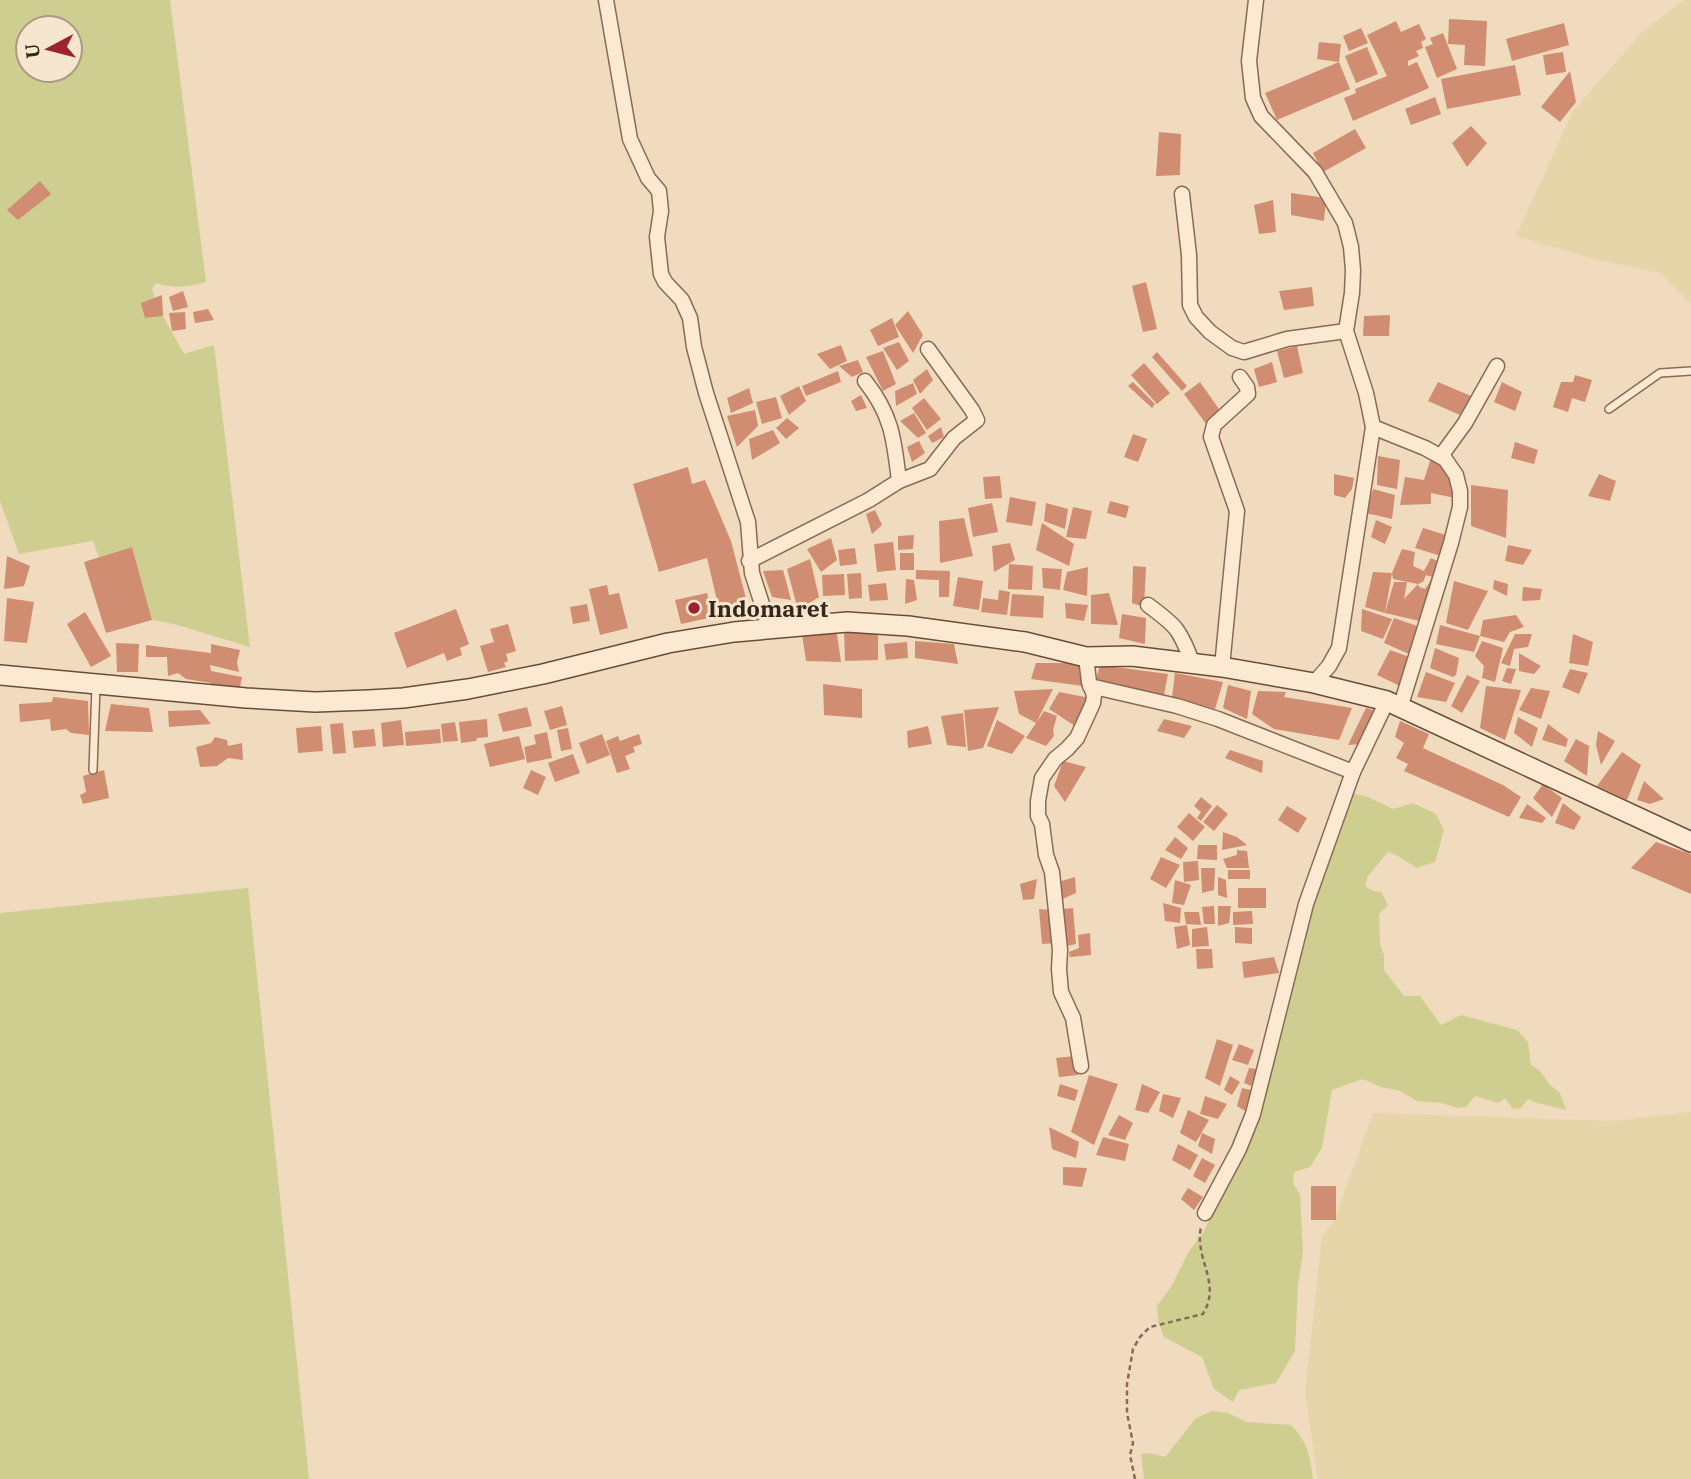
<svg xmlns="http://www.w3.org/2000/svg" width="1691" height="1479" font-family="'IBM Plex Serif',serif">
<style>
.farmland{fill:#e7d5aa}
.green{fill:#cfce91;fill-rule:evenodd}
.building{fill:#d18d71}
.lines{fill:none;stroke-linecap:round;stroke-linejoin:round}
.lane-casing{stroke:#8a6a55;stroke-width:10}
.street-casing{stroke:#8a6a55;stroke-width:17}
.secondary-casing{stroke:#6b4c39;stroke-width:22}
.path{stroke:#8a6a55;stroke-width:2.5;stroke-dasharray:5 3.5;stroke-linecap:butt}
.lane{stroke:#fbe9d1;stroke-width:7}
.street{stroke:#fbe9d1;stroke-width:14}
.secondary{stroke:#fbe9d1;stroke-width:19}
.poi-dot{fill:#9c2232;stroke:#f7e6ce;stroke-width:2.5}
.labels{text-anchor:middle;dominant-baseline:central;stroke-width:6;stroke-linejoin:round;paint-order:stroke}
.poi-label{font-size:23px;font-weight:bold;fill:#38251b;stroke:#f7e6ce;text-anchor:start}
</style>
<rect width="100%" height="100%" fill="#f0dbbe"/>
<g class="farmland">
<path d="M1684,0H1691V304L1660,273L1594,259L1516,236L1573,111L1641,33Z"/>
<path d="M1691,1112V1479H1318L1305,1393L1322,1235L1334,1221L1373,1113L1612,1121Z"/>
</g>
<g class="green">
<path d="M0,0H170L206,282C188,287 174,289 156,283L152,289L155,298L142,303L145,318L163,316L184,354L214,345L250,647L174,624L152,620L132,547L99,557L93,541L19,554L0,501ZM28,28H70V70H28Z"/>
<path d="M1351,793L1368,797L1393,809L1413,803L1436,814L1444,830L1435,862L1417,868L1398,856L1388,852L1368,876L1365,886L1373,891L1381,892L1388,905L1379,914L1380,944L1384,955V970L1404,996H1420L1441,1025L1461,1015L1517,1030L1528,1042L1531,1065L1540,1071L1550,1085L1560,1093L1566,1110C1553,1105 1540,1106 1528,1099L1521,1108L1513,1109L1505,1098L1499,1103L1475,1096L1466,1107L1457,1108L1442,1103L1417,1101L1400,1091L1381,1087L1363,1079L1332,1090L1322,1148L1310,1167L1294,1172L1293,1183L1300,1195L1303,1252L1298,1285L1295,1351L1276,1383L1239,1390L1233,1402L1214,1389L1202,1357L1164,1337L1158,1321L1157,1306L1171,1287L1188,1253L1204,1231L1242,1155L1263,1103L1280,1023L1311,910L1326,859L1342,830Z"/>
<path d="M248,888L309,1479H0V913Z"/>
<path d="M1212,1411L1228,1413L1247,1422L1291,1425C1308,1443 1310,1455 1313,1479H1144L1141,1454L1149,1453L1165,1457L1196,1418Z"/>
</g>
<g class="building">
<path d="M1449,19L1487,21L1485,66L1464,65L1465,45L1448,44Z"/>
<path d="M1396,21L1401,32L1419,24L1426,39L1421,42L1423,48L1416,51L1419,56L1408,61V66L1417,62L1429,88L1353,121L1344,98L1356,93L1355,89L1387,76L1367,35Z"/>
<path d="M1564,23L1569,45L1512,61L1506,39Z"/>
<path d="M1361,28L1368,43L1349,51L1343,36Z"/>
<path d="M1443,33L1457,69L1437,78L1425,47L1433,44L1430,38Z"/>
<path d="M1319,42L1341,44L1339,62L1317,59Z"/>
<path d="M1367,47L1378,74L1356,83L1345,56Z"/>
<path d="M1563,52L1566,72L1546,75L1543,55Z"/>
<path d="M1339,62L1350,89L1277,120L1265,93Z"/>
<path d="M1515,65L1521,95L1447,109L1441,79Z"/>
<path d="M1570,71L1576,102L1560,122L1541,107Z"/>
<path d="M1435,97L1441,114L1411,125L1405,109Z"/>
<path d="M1471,126L1487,143L1467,167L1452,143Z"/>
<path d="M1355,129L1366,148L1323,172L1313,153Z"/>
<path d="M1159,132L1181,134L1180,175L1156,176Z"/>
<path d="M40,181L51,194L18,220L7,210Z"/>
<path d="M1291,193L1326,198L1324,221L1291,215Z"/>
<path d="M1273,200L1276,232L1259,234L1254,205Z"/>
<path d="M1146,282L1157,329L1143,332L1132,286Z"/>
<path d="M1312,287L1314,306L1284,310L1279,291Z"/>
<path d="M183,291L188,307L173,311L169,297Z"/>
<path d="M162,295L163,316L145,318L141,303Z"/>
<path d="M208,309L214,320L195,323L193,312Z"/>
<path d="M908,311L923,335L913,353L895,325Z"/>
<path d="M185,312L186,329L172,331L169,313Z"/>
<path d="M1390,315L1389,336H1363L1364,316Z"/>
<path d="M892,318L899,337L878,346L870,330Z"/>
<path d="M899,342L909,361L897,370L883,348Z"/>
<path d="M841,345L847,361L830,369L817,354Z"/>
<path d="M1297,346L1303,373L1284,378L1277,351Z"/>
<path d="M883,351L896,384L883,391L866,357Z"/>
<path d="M1157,352L1187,386L1182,391L1152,357Z"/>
<path d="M858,360L863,372L852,377L839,366Z"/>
<path d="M1272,362L1277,382L1259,387L1254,369Z"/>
<path d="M1144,363L1170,393L1157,404L1131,375Z"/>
<path d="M927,369L933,380L920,394L913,380Z"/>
<path d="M838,371L841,382L806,396L802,386Z"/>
<path d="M1575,375L1592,380L1585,402L1572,398L1568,412L1553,407L1561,382H1573Z"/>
<path d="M1133,382L1155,404L1152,408L1128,386Z"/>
<path d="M1200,382L1221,412L1206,424L1184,394Z"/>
<path d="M1438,382L1471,396L1460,415L1428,401Z"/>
<path d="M1502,382L1522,392L1515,411L1494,402Z"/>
<path d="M913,383L917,394L896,406L895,391Z"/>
<path d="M799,386L806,401L789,415L780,396Z"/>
<path d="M749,388L753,403L731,413L727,398Z"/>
<path d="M861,395L867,408L856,411L851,401Z"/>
<path d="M776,397L782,418L762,424L756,402Z"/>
<path d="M924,398L941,419L927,430L912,408Z"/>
<path d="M755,410L758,426L737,447L727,416Z"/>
<path d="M914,413L926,433L918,438L900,421Z"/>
<path d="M787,418L799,428L786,439L776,428Z"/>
<path d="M941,427L944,437L932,443L928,436Z"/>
<path d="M773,430L780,443L752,460L749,439Z"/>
<path d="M1133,434L1147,439L1138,462L1124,457Z"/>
<path d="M919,441L925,453L912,462L907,447Z"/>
<path d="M1515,442L1538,450L1534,464L1511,458Z"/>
<path d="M1378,456L1400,460L1397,489L1377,485Z"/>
<path d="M1431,458L1448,468L1455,498L1431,493V504L1400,505L1405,477L1424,480Z"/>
<path d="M688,467L692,484L705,480L731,541L748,606L720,613L707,558L659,572L633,484Z"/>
<path d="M1334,474L1354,478L1352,489L1345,498L1334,495Z"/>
<path d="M1599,474L1616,481L1610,501L1588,496Z"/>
<path d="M1000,476L1002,498L985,499L983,477Z"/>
<path d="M1471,485L1508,490L1506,538L1471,526Z"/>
<path d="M1373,489L1395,495L1392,519L1366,513Z"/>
<path d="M1010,497L1036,502L1032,526L1006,522Z"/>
<path d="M1110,501L1129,506L1126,518L1107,513Z"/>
<path d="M992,503L998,532L973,537L968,508Z"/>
<path d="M1046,503L1068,509L1065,529L1044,521Z"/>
<path d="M1073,507L1092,511L1086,539L1066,537Z"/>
<path d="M875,510L882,525L872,534L866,514Z"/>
<path d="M964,518L973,556L940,563L939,521Z"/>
<path d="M1376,520L1392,527L1385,544L1371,537Z"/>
<path d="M1042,523L1074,544L1069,566L1036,550Z"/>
<path d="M1423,528L1446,535L1441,556L1415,548Z"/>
<path d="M914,535L913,549L898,550V536Z"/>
<path d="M831,538L837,560L821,572L807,549Z"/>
<path d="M893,542L896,570L877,572L874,544Z"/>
<path d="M1010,543L1015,560L994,572L992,546Z"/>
<path d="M1508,545L1532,550L1523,565L1505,561Z"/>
<path d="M132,547L152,620L106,633L84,562Z"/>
<path d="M855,548L857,564L840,566L838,550Z"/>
<path d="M1402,549L1415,552L1413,566L1424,571L1431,558L1442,563L1438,579L1426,575L1423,582L1418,584L1393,579L1392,573Z"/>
<rect x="900" y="553" width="14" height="17"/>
<path d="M7,556L30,566L24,586L4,589Z"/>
<path d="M810,559L819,597L798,610L787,569Z"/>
<path d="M1009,564L1033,566L1032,590L1008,589Z"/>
<path d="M1133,566L1146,567L1144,607L1132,603Z"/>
<path d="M1088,567L1087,596L1063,590L1067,572Z"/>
<path d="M1042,568L1062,569L1060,590L1043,588Z"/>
<path d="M783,570L791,600L772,597L763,571Z"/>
<path d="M916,570L950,571L949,597H939V580L916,579Z"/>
<path d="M1373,572L1392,573L1385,613L1365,607Z"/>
<path d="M861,573L862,598L849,599L847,574Z"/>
<path d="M844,574L845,595L823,596L822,575Z"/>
<path d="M958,577L983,581L979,610L953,606Z"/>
<path d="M906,579L914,580L917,600L905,604Z"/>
<path d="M1431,580L1437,583L1424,622L1385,613L1394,582H1407L1404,599L1418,584L1419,587L1425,589Z"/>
<path d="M1494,580L1508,584L1507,596L1493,589Z"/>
<path d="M1454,581L1488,591L1468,630L1446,623Z"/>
<path d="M886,583L888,600L870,601L868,585Z"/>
<path d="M607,585L609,595L619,593L628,628L600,635L589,589Z"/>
<path d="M1523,587L1542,589L1540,600L1522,601Z"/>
<path d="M999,590L1010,592L1007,615L981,612L983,598L998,600Z"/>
<path d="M707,593L713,617L681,624L675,600Z"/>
<path d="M1109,593L1118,625L1091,624V595Z"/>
<path d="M1012,594L1044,596L1043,618L1010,616Z"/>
<path d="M7,598L34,602L27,643L4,641Z"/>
<path d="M1065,603L1088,605L1084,621L1066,618Z"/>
<path d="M587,604L590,621L573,624L570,607Z"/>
<path d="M456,609L469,644L460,648L462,655L447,661L444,653L407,668L394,633Z"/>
<path d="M1362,609L1392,619L1383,639L1361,631Z"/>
<path d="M85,612L111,656L91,667L67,624Z"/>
<path d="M1122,614L1146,618L1145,644L1119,638Z"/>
<path d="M1516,615L1524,627L1510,632L1504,642L1480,636L1474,652L1436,644L1440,625L1480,636L1483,620Z"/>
<path d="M1394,618L1420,627L1409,654L1384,643Z"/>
<path d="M508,624L516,651L506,654L508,661L504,663L506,667L488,672L480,646L494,642L490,629Z"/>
<path d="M836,627L841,662L806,661L802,634Z"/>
<path d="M844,629H878V660L845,661Z"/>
<path d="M1515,634H1532L1528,647L1514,649L1510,666L1501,663Z"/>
<path d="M1573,634L1593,642L1588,666L1569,663Z"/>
<path d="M915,641L954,644L958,664L915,658Z"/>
<path d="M1482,641L1503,648L1495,682L1482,678L1484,666L1475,656Z"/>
<path d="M907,642L908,658L886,660L884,644Z"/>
<path d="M116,643L139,644L138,672H117Z"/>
<path d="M211,644L240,650L237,662L239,672L210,665L211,671L242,677L239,693L211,688V683L186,679L178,673L168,676L167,657H146V645L211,653Z"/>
<path d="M1435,648L1459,658L1456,675L1453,677L1430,668Z"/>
<path d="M1390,650L1412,658L1400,686L1377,675Z"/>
<path d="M1519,653L1541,666L1534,674L1519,671Z"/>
<path d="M1036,663H1081L1083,686L1031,679Z"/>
<path d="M1100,665L1168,674L1163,700L1095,683Z"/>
<path d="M1507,668L1516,669L1511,684L1502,681Z"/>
<path d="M1570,669L1588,673L1579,694L1562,687Z"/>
<path d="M1426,672L1455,683L1446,702L1417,697Z"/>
<path d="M1175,673L1223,682L1215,709L1172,697Z"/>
<path d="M1467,675L1480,681L1462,713L1451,706Z"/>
<path d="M823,684L862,689V718L824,715Z"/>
<path d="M1228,685L1251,691L1247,719L1223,708Z"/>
<path d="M1486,686L1521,690L1505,740L1480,728Z"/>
<path d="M1531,688L1550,691L1541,719L1519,710Z"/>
<path d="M1053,689L1036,723L1044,711L1057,716L1053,730L1054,736L1046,746L1026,738L1036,723L1019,714L1014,691Z"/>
<path d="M1258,691L1286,692L1284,697L1352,708L1339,740L1274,729L1252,714Z"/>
<path d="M1059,692L1090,698L1075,726L1049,709Z"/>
<path d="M53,697L88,701L89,735L71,733L66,729L51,731L50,719L20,722L19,704L52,702Z"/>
<path d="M111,704L149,708L153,732L105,731Z"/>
<path d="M562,706L567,725L550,730L544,711Z"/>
<path d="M527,707L532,726L503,732L498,714Z"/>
<path d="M999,707L983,748L968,751L964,710Z"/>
<path d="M1366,708L1377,711L1361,744L1348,745Z"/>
<path d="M200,710L211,724L169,727L168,711Z"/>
<path d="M963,713L966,747L947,745L941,716Z"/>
<path d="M1518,717L1538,728L1532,747L1514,733Z"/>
<path d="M487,719L488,737L477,738L476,741L461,743L459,722Z"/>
<path d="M1164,719L1192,726L1184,738L1157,731Z"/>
<path d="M401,720L404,745L383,747L381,723Z"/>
<path d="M997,720L1025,736L1012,754L987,746Z"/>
<path d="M1400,721L1429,734L1423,748L1503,785L1521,797L1509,817L1404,771L1408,764L1396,758L1404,743L1395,737Z"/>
<path d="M455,722L458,741L443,742L441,724Z"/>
<path d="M343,723L346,753L333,754L330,724Z"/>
<path d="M1548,724L1568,739L1566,747L1542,740Z"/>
<path d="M321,726L323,751L298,753L296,728Z"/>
<path d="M928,726L932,744L908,748L907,731Z"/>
<path d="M568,728L572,749L561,751L557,730Z"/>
<path d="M374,729L376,746L354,748L352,731Z"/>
<path d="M440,729L441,743L406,746L405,732Z"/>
<path d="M1598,731L1615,741L1601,765L1596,745Z"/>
<path d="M547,732L552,758L527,763L524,747L536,744L534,735Z"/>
<path d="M602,734L610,755L587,764L579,743Z"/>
<path d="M639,734L642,744L633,747L635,752L625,756L630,769L617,773L606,741L618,736L620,741Z"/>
<path d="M519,736L525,759L490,767L484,744Z"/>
<path d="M215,737L227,740L228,746L242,743L243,760L228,758L217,766L200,767L196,747L211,743Z"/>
<path d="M1576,739L1589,746L1587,776L1564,761Z"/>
<path d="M1230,750L1263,761L1262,773L1225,758Z"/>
<path d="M1622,752L1641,765L1627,800L1597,786Z"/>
<path d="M573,754L580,773L555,782L548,763Z"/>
<path d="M1063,761L1086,767L1065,802L1054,786Z"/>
<path d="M104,770L109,798L83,804L80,795L86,792L83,776Z"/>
<path d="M531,770L546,777L538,795L523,788Z"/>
<path d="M1644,781L1664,799L1650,804L1637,800Z"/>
<path d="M1543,784L1562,798L1552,817L1533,798Z"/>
<path d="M1201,797L1212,806L1201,821L1197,818L1201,812L1194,806Z"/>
<path d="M1563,803L1581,817L1574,830L1555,823Z"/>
<path d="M1527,804L1546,818L1542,823L1519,818Z"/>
<path d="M1217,805L1228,814L1214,831L1203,822Z"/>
<path d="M1287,806L1307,818L1298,833L1278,820Z"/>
<path d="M1189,813L1205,827L1193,841L1177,827Z"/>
<path d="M1223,832L1237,837L1247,845L1222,850Z"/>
<path d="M1175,837L1188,848L1181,859L1165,850Z"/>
<path d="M1656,842L1691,854V894L1631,868Z"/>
<path d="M1198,845H1217V860L1197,859Z"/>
<path d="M1237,850L1247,851L1249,868H1227L1223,859L1237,855Z"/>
<path d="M1161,857L1180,865L1166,888L1150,879Z"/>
<path d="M1198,861L1199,880L1184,882L1183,862Z"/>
<path d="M1201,868H1215L1214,890L1202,893Z"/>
<rect x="1228" y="870" width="22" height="9"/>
<path d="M1075,877L1076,893L1060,900L1058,882Z"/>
<path d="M1218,877L1226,880L1227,898L1218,895Z"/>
<path d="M1037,879L1034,899L1023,900L1020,884Z"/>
<path d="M1175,880L1191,885L1184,905L1172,903Z"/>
<rect x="1238" y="888" width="28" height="20"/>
<path d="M1163,903L1181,908L1180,923L1165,921Z"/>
<path d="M1214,906L1215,924H1204L1202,907Z"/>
<path d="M1218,906H1231L1229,923L1218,926Z"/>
<path d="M1073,908L1076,944L1067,946L1062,909Z"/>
<path d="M1039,909L1052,910L1057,943L1042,944Z"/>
<path d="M1252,911L1253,924L1233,925V912Z"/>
<path d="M1184,912H1199L1201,925L1186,924Z"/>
<path d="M1187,925L1190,945L1177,949L1174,927Z"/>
<path d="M1207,927L1209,946L1192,947V929Z"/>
<path d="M1235,927L1252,928V944L1235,943Z"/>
<path d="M1090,933L1091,955L1070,957L1069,952L1079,948L1078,935Z"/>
<path d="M1196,949H1212L1213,968L1197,969Z"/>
<path d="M1274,957L1279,973L1244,978L1242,962Z"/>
<path d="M1217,1039L1233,1045L1220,1086L1205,1078Z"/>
<path d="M1239,1044L1254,1050L1248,1065L1232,1060Z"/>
<path d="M1075,1056L1078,1075L1059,1077L1056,1058Z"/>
<path d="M1249,1068L1257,1069L1251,1086L1244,1083Z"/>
<path d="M1089,1075L1118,1084L1094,1145L1071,1132Z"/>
<path d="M1230,1076L1240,1082L1232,1095L1224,1090Z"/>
<path d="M1060,1084L1078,1090L1075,1101L1057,1096Z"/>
<path d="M1142,1084L1160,1092L1148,1113L1135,1110Z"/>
<path d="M1242,1088L1251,1090L1245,1111L1237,1106Z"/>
<path d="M1163,1094L1181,1098L1173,1118L1159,1111Z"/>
<path d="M1205,1096L1227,1104L1218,1119L1200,1114Z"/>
<path d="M1188,1110L1209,1120L1196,1142L1180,1133Z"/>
<path d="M1119,1115L1133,1123L1125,1140L1108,1135Z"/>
<path d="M1049,1127L1079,1142L1076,1158L1052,1149Z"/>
<path d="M1202,1133L1215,1139L1212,1154L1198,1146Z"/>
<path d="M1103,1137L1129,1144L1125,1161L1096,1155Z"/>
<path d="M1178,1144L1198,1155L1190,1170L1172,1160Z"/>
<path d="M1202,1158L1215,1165L1205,1183L1193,1176Z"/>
<path d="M1063,1167L1087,1168L1082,1187L1063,1185Z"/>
<rect x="1311" y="1186" width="25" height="34"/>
<path d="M1188,1188L1203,1197L1194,1210L1181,1199Z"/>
</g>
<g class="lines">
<defs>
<g id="lane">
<path d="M1609,409L1660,373L1691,371"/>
<path d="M93,770L96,686"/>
</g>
<g id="street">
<path d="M606,0L630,139L648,178L659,191L661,211L657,237L661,274L665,282L682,300L690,318L694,347L706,393L748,522L752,573L770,629"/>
<path d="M1256,0L1249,61L1253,98L1261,116L1315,172L1345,223L1351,247L1353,270L1352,293L1346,331L1366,393L1373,427L1425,448L1445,459L1456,475L1460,491V507L1451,543L1401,705"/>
<path d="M1182,194L1189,255L1190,305L1196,317L1210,332L1232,348L1244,352L1287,339L1346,331"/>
<path d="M1441,456L1465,423L1497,366"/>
<path d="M899,481L930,469L954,438L977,420L972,410L928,349"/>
<path d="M749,561L869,500L899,481C894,439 892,415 865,381"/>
<path d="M1148,605C1178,627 1179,629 1193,664"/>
<path d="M1222,667L1237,511L1211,437L1214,425L1248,394L1247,387L1240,377"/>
<path d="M1314,683L1329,666L1339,648L1373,427"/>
<path d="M1090,686L1177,706L1218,719L1353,772"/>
<path d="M1081,1066L1073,1018L1061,992L1059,969L1060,950L1052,872L1046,855L1042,824L1038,816V801L1042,778L1055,759L1067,749L1077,738L1093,703L1094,695L1089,682L1086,657"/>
<path d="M1205,1213L1239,1149L1253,1114L1306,904L1353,772L1387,701"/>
</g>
<path id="secondary" d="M0,675L246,698L315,702L369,700L403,698L468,689L543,674L668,643L734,632L847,622L908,626L1025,642L1086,657L1132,656L1222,667L1314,683L1387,701L1691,842"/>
</defs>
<use href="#lane" class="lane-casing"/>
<use href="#street" class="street-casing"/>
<use href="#secondary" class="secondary-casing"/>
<path class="path" d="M1135,1479L1130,1455L1133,1443L1127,1413V1384L1133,1349L1140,1337L1150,1327L1203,1314C1222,1282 1194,1260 1201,1227"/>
<use href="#lane" class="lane"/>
<use href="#street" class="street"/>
<use href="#secondary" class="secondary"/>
</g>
<circle class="poi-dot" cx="694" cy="608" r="7"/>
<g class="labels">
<g class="poi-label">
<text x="708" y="608">Indomaret</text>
</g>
</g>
<g transform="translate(49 49) rotate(263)"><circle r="33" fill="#f7e6ce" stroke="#ab9986" stroke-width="2"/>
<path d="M0-5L12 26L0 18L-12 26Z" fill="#9c2232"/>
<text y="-10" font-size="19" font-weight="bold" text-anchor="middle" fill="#38251b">U</text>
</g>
</svg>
